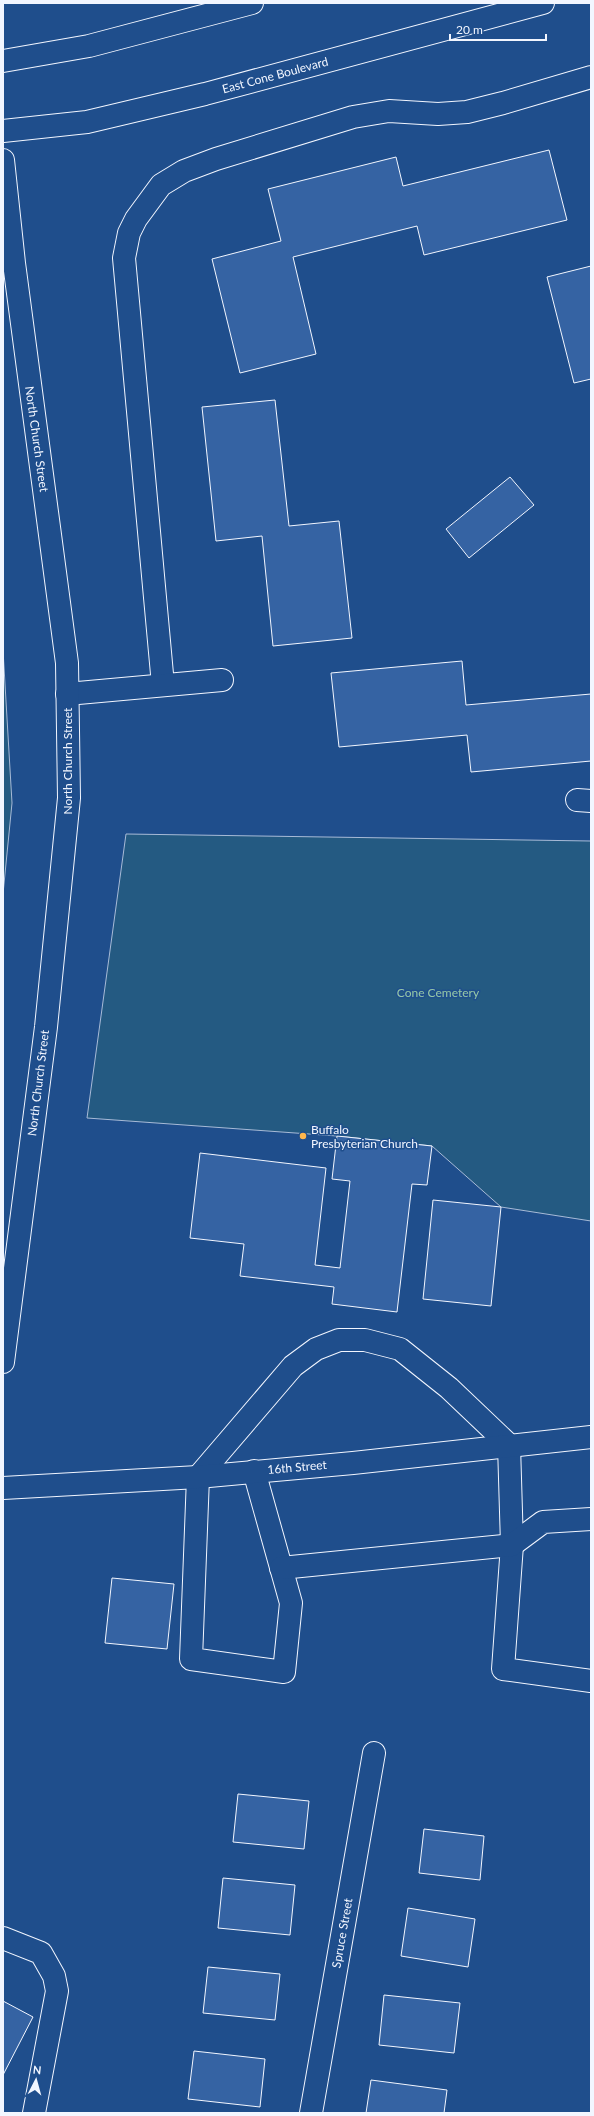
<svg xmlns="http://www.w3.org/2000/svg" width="594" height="2116" font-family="Lato,sans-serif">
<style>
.green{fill:#245a82;stroke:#a8bbd7}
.building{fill:#3563a3;stroke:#f2f6ff}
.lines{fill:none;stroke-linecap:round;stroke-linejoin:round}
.minor-casing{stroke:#f2f6ff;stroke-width:24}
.major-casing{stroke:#f2f6ff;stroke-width:24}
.minor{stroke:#1f4e8c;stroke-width:22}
.major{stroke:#1f4e8c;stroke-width:22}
.poi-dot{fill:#ffb74d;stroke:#1f4e8c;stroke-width:1.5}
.labels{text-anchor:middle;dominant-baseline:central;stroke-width:3;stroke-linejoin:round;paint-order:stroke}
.street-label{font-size:12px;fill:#f2f6ff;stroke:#1f4e8c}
.park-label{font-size:12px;fill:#97c8a6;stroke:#1f4e8c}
.poi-label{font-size:12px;fill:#f2f6ff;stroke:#1f4e8c;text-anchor:start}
</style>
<rect width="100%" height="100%" fill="#1f4e8c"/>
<g class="green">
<path d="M3,650L12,803L3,894Z"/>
<path d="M126,834L591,841V1221L501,1207L432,1146L337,1136L87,1118Z"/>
</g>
<g class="building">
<path d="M549,150L567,220L424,255L417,226L293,257L316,354L240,373L212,259L281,241L268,189L396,157L403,186Z"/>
<path d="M591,266V379L574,383L547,277Z"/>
<path d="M275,400L289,526L339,521L352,638L273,646L262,536L216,541L202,407Z"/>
<path d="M510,477L534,505L469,558L446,529Z"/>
<path d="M462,661L466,705L591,694V761L471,772L467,735L339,747L331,673Z"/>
<path d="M337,1136L432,1146L427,1185L412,1184L397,1312L332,1304L334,1287L240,1276L244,1244L190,1238L200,1153L326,1168L315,1265L340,1268L350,1181L332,1179Z"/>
<path d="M433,1200L501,1207L491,1306L423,1299Z"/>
<path d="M112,1578L174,1584L167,1649L105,1643Z"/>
<path d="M238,1794L309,1801L304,1849L233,1842Z"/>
<path d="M424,1829L484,1836L480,1880L419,1873Z"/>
<path d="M223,1878L295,1885L290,1935L218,1928Z"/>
<path d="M408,1908L475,1919L468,1967L401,1956Z"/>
<path d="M208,1967L280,1974L275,2020L203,2013Z"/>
<path d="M384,1995L460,2003L454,2053L379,2045Z"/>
<path d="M3,2001L33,2017L3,2075Z"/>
<path d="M194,2051L265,2059L260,2107L188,2099Z"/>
<path d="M371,2080L447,2090L444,2113H366Z"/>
</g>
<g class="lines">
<defs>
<g id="minor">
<path d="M163,685L124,258L129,233L136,219L161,185L184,171L216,159L353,117L389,111L438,114L467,112L503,103L591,77"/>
<path d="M67,694L222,680"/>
<path d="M577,800L591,801"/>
<path d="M254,1471L291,1603L284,1672L191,1659L198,1477L293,1366L316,1349L339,1340H365L400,1349L449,1388L509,1445L512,1545L503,1669L591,1681"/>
<path d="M3,1488L198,1477L353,1463L591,1437"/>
<path d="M281,1568L512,1545L543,1522L591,1519"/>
<path d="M3,1938L41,1953L54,1976L57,1991L34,2113"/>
<path d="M311,2113L374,1753"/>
</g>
<g id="major">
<path d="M3,61L89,46L252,3"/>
<path d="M3,131L87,122L205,94L543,3"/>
<path d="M3,160L14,263L67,663L69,798L46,1027L3,1362"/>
</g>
</defs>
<use href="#minor" class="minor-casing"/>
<use href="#major" class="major-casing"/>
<use href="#minor" class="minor"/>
<use href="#major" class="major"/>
</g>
<circle class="poi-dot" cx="303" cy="1136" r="4"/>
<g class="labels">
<g class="street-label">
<text transform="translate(275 75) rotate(-15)">East Cone Boulevard</text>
<text transform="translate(37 439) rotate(82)">North Church Street</text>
<text transform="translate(67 761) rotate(-90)">North Church Street</text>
<text transform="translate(38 1083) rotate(-83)">North Church Street</text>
<text transform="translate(297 1467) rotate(-5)">16th Street</text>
<text transform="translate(342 1933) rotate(-80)">Spruce Street</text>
</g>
<g class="park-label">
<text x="438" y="992">Cone Cemetery</text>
</g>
<g class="poi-label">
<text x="311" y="1129">Buffalo<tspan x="311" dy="14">Presbyterian Church</tspan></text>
</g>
</g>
<rect width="594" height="2116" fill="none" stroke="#f2f6ff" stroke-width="8"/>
<g transform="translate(36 2080) rotate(6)" stroke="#1f4e8c" stroke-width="3" paint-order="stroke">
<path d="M0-3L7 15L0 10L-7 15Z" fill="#f2f6ff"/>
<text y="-6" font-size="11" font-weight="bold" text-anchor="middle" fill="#f2f6ff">N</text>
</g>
<path d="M450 34v6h96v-6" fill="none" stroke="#f2f6ff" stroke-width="2"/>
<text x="456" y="34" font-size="12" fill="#f2f6ff" stroke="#1f4e8c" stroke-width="3" paint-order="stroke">20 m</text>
</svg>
